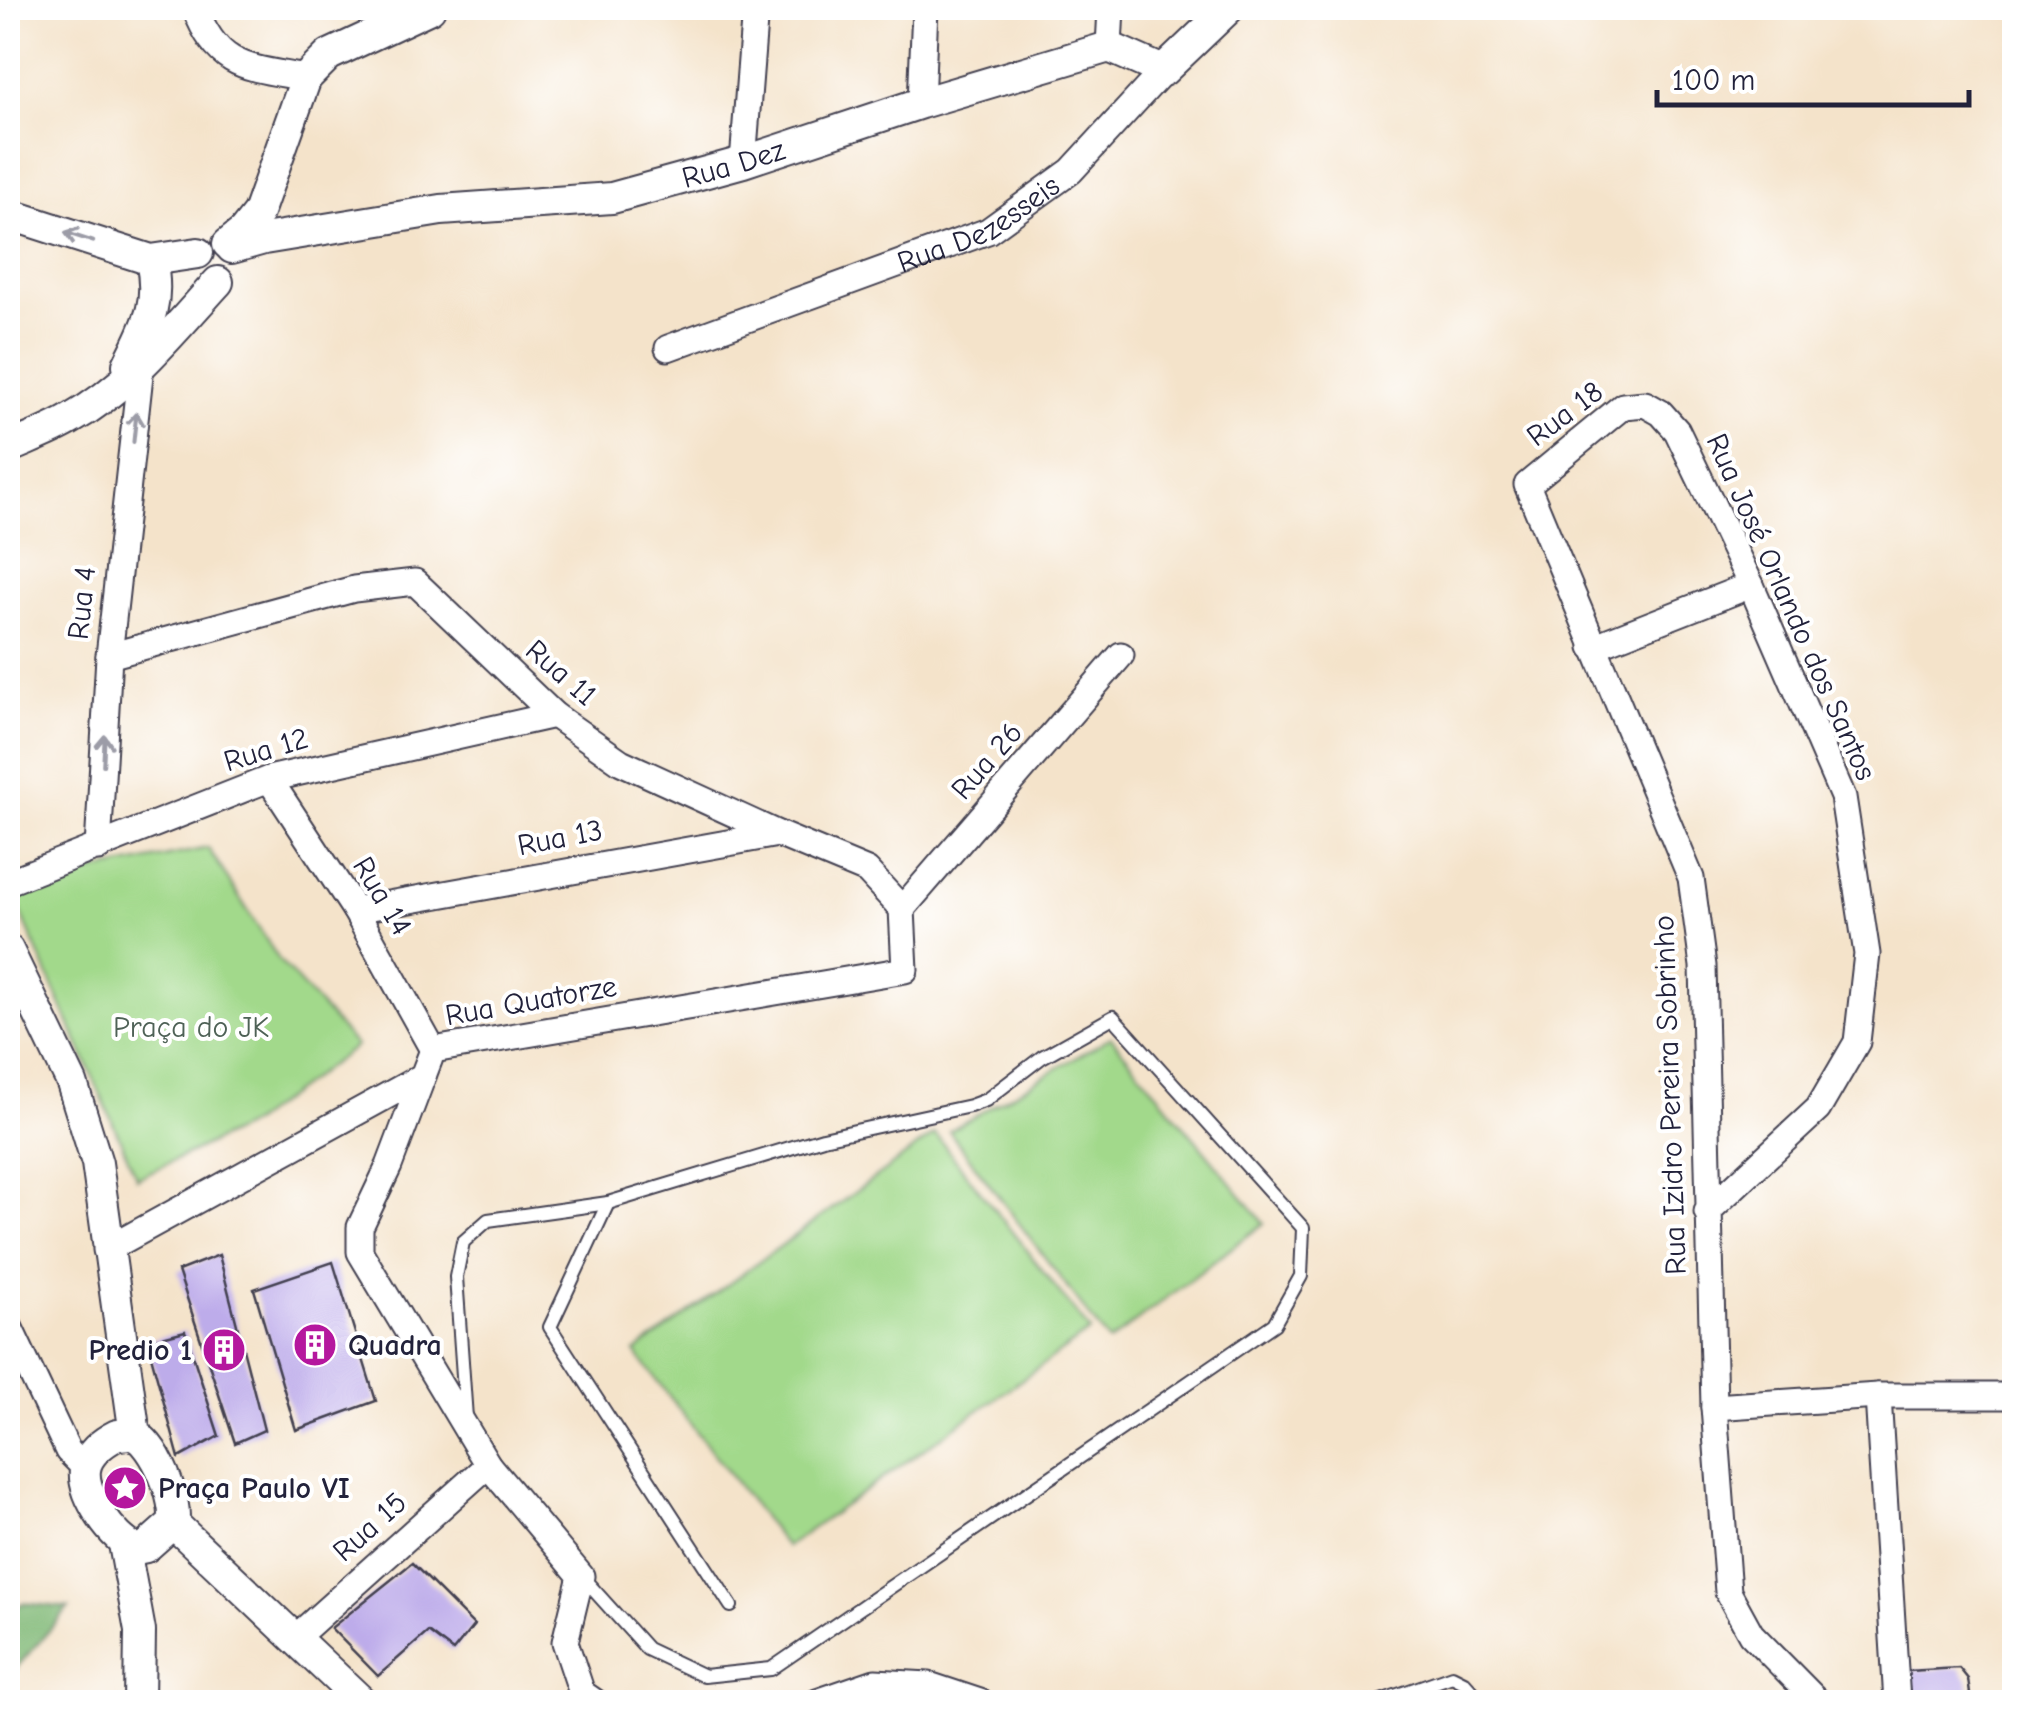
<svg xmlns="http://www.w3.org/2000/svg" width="2022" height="1710" font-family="'Comic Neue',sans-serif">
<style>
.green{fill:#a2d98b;stroke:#627e63;stroke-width:2.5}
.forest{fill:#81b977;stroke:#526e59;stroke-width:2.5}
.building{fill:#bdacea}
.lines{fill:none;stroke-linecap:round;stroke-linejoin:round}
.service-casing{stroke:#423f50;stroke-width:16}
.minor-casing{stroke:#423f50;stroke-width:29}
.tertiary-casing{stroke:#423f50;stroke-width:34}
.service{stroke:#fff;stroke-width:12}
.minor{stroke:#fff;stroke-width:25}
.tertiary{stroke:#fff;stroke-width:30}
.oneway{stroke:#9c9ca7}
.labels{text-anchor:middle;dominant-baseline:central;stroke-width:8;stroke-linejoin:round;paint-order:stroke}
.street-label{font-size:30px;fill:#22223b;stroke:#fff}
.park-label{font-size:30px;fill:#4f6257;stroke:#fff}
.poi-label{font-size:30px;font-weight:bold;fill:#22223b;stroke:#fff;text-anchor:start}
</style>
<rect width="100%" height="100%" fill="#fff"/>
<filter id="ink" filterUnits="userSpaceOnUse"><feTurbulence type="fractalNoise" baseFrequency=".01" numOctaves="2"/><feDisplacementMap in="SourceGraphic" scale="20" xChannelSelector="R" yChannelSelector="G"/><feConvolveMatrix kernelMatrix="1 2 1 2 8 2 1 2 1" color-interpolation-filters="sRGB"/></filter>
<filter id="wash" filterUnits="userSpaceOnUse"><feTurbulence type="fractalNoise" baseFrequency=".0048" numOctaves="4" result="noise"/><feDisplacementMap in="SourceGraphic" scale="40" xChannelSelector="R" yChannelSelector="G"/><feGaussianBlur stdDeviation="2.25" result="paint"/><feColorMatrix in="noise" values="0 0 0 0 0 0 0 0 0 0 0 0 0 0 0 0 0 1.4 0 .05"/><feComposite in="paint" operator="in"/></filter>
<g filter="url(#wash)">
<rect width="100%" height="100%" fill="#f4e3ca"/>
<g class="green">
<path d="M208,848L279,960L356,1046L249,1125L137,1178L10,888Z"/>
<path d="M1111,1037L1264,1223L1109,1342L949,1131Z"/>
<path d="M935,1134L1090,1331L786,1547L635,1352Z"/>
</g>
<path class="forest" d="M23,1603L69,1608L17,1667L8,1685V1611Z"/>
<g id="blocks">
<g class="building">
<path d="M219,1255L264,1430L235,1443L178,1271Z"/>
<path d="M333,1262L376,1401L296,1430L254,1289Z"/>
<path d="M185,1331L219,1436L179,1458L147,1341Z"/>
<path d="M412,1563L474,1625L453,1651L428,1632L378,1676L331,1628Z"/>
<path d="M1959,1668L1968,1679L1970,1694L1964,1696L1962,1702L1935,1701L1931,1696L1914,1700L1909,1690L1908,1671Z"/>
</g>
</g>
</g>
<g filter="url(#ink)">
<use href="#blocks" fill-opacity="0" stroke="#423f50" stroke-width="2.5"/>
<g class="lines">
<defs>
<g id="service">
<path d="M608,1203L550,1327L731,1606"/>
<path d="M466,1418L456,1277L463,1242L488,1220L608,1203L823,1138L970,1106L986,1100L1042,1057L1113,1017L1303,1228L1301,1276L1274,1324L771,1669L704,1676L647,1649L583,1578"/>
<path d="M1378,1702L1452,1676L1464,1682L1482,1702"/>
</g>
<g id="minor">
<path d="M195,8C218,69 247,67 306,78"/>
<path d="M1109,47L1111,8"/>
<path d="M921,103L925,8"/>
<path d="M743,162L755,8"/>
<path id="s1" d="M668,348L988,231L1071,171L1163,71"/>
<path d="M1593,647L1751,585"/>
<path d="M269,779L355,910L433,1050"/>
<path d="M98,848L109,656L141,366"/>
<path d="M8,882L269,779L554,715"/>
<path d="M902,909L1121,655"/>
<path d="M355,910L778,834"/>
<path d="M423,1076L389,1166L360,1227V1252L488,1465L581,1576L565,1642L582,1693L595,1702"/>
<path d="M1707,1212L1818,1109L1857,1042L1867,954L1843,797L1751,585L1677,431L1661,413L1645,404L1623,406L1527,485L1691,878L1703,966L1714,1407L1728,1592L1751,1634L1818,1702"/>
<path d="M106,1250L423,1076L433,1050L905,970L902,909L867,871L778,834L621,762L554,715L415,582L354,589L109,656"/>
<path d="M8,1324L68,1451L85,1468"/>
<path d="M1878,1396L1897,1702"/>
<path d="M1714,1407L1878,1396H2014"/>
<path d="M295,1638L488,1465"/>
<path d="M817,1702L875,1682L929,1685L980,1702"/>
</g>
<g id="tertiary">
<path d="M8,214L151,260L198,253"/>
<path d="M228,244L243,232L258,213L306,78L329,55L430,8"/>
<path id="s2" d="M232,248L264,239L441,210L612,198L743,162L921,103L1109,47L1163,71L1229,8"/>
<path d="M128,365C147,326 161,305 151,260"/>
<path d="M8,448C28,439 51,431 71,419C130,386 173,331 218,282"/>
<path d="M8,950L72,1083L97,1163L135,1435"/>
<path d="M117,1435C123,1435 128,1433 134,1435C155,1442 179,1503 173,1523L146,1547L136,1549C114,1540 82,1496 85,1470C87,1454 103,1442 117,1435Z"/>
<path d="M173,1523L362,1702"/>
<path d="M124,1544L140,1631L139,1702"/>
</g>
</defs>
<use href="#service" class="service-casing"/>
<use href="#minor" class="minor-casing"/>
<use href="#tertiary" class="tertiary-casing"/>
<use href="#service" class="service"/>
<use href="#minor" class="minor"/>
<use href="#tertiary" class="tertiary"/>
</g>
<defs><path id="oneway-shaft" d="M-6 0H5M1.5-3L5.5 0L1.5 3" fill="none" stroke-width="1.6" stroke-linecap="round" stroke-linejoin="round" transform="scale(2.5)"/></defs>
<g class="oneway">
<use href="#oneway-shaft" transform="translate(79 237) rotate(-162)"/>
<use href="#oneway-shaft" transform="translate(135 427) rotate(-84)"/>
<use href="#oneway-shaft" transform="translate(104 750) rotate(-87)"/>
</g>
</g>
<defs>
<symbol id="building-disc" viewBox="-11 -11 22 22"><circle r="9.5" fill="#b5179e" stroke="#fff"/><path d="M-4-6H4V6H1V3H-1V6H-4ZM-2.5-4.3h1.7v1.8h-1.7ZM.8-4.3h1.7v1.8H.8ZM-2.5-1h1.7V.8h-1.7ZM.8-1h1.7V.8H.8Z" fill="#fff"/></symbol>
<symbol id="sight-disc" viewBox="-11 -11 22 22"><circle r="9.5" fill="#b5179e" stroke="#fff"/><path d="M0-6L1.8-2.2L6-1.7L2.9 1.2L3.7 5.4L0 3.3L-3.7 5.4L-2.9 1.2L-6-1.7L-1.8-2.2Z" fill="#fff"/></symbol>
</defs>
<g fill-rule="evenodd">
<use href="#building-disc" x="290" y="1320" width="50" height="50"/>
<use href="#building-disc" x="199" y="1325" width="50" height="50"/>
<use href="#sight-disc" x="100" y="1463" width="50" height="50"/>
</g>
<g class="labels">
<g class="street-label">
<text stroke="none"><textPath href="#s2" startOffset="510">Rua Dez</textPath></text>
<text stroke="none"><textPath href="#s1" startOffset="335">Rua Dezesseis</textPath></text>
<text transform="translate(1565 414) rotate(-37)">Rua 18</text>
<text transform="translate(82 603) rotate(-84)">Rua 4</text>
<text transform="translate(1791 607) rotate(66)">Rua José Orlando dos Santos</text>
<text transform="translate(561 673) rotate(41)">Rua 11</text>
<text transform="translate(266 750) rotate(-17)">Rua 12</text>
<text transform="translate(987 761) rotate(-49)">Rua 26</text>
<text transform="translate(560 838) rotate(-11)">Rua 13</text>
<text transform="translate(382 896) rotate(59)">Rua 14</text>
<text transform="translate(531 1001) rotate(-10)">Rua Quatorze</text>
<text transform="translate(1670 1095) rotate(-92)">Rua Izidro Pereira Sobrinho</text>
<text transform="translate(370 1527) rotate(-42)">Rua 15</text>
</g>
<g class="park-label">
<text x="191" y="1027">Praça do JK</text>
</g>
<g class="poi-label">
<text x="348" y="1345">Quadra</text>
<text x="192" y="1350" text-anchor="end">Predio 1</text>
<text x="158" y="1488">Praça Paulo VI</text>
</g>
</g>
<rect width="2022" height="1710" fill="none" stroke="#fff" stroke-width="40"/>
<path d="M1657 90v15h312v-15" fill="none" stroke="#22223b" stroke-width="5"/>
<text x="1672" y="90" font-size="30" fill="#22223b" stroke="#ffffff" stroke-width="8" paint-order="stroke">100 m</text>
</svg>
